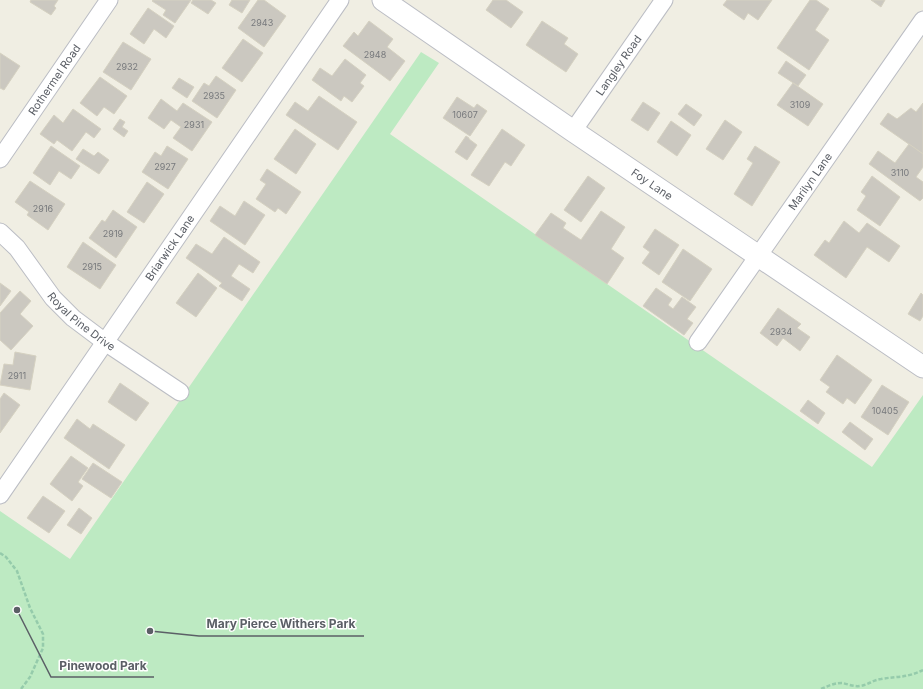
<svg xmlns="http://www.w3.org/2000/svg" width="923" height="689" font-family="Inter,sans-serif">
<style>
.green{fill:#bdeac2}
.building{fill:#cbc8c0;stroke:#d5d1c1}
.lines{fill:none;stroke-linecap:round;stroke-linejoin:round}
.minor-casing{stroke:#bbbdc4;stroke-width:19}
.tertiary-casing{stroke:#bbbdc4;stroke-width:23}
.path{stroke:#95cbab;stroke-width:2.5;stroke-dasharray:4 2;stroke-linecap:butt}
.minor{stroke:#fff;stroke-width:17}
.tertiary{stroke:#fff;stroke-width:21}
.labels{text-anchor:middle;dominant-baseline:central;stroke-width:3;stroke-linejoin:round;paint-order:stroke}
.number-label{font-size:9px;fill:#77797c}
.street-label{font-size:11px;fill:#5b5f66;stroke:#fff}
.leader{fill:none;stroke:#5b5f66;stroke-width:1.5}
.callout-dot{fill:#5b5f66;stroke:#fff;stroke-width:1.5}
.callout-label{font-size:12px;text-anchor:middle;font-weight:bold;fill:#5b5f66;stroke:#fff;stroke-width:3;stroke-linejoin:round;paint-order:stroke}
</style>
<rect width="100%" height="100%" fill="#f0eee3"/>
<path class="green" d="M421,52L439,63L390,134L872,467L923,395V689H0V511L70,559Z"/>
<g class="building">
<path d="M31,0H58L54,6L56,8L51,15L30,2Z"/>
<path d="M153,0H191L175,23L163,15L166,10L152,1Z"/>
<path d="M193,0H211L216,3L208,14L191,3Z"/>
<path d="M232,0H250L242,13L229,5Z"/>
<path d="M258,0H264L286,16L264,47L238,28Z"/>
<path d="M493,0H506L523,12L511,28L486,10Z"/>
<path d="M727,0H772L758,20L748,13L744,20L723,5Z"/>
<path d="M810,0H816L829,9L815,30L829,40L809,70L777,48Z"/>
<path d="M871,0H885L881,7Z"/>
<path d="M148,8L174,26L166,38L154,29L144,44L130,34Z"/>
<path d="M369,21L393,39L387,47L405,61L390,81L343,46L354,32L358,36Z"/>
<path d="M542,21L568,38L564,44L578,54L566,72L526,45Z"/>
<path d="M243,39L263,53L242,82L222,68Z"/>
<path d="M123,42L151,59L131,90L103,72Z"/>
<path d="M0,53L20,66L4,90L0,88Z"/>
<path d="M345,59L366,75L360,83L364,86L352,102L344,96L341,101L312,80L320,68L332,76Z"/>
<path d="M786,61L806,75L798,86L778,73Z"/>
<path d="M216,76L236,90L217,118L192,101L204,83L209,86Z"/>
<path d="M100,77L127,96L114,114L104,107L97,116L80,103Z"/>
<path d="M179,78L194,87L187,98L172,88Z"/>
<path d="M793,83L823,104L808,126L777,105Z"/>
<path d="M319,96L357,122L338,150L286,115L295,102L308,111Z"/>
<path d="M457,97L474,108L477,104L487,111L470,136L443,118Z"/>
<path d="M161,99L177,111L183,103L212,122L192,151L173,138L181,127L171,120L164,129L148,118Z"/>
<path d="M643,102L660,113L648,131L631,120Z"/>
<path d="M923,103V154L880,124L888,113L897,119L911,108L916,112Z"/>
<path d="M686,104L702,115L694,126L678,114Z"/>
<path d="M73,109L101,129L94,138L86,132L72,151L57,140L54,144L40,134L54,115L63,123Z"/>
<path d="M120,119L125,122L122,127L128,131L124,137L113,129Z"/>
<path d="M725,120L742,132L723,160L706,149Z"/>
<path d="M671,121L691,135L677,156L657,142Z"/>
<path d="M295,129L316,144L296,174L274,159Z"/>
<path d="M502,129L525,145L511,166L505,162L489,186L471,175Z"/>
<path d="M466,136L469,138V139L477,145L467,160L455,152Z"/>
<path d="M909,144L923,154V167L916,177L923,182V198L920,201L869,164L878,151L895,163Z"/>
<path d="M51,146L80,166L71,179L59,171L50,185L33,173Z"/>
<path d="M167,146L188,159L168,189L142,172L155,152L161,156Z"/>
<path d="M755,146L780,162L752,206L734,194L753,163L747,159Z"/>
<path d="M83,149L94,156L98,152L109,160L99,174L76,159Z"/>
<path d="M267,169L301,192L286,214L278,208L275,212L256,199L266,184L260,180Z"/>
<path d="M588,176L605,188L581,222L564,210Z"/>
<path d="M872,176L900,197L880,226L857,210L866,196L861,192Z"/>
<path d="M30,181L65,204L48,230L27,215L29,212L15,202Z"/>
<path d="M147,182L164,194L144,223L127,212Z"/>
<path d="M244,201L265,215L245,245L210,221L220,206L235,216Z"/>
<path d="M113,210L137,227L116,258L89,238L102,220L105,222Z"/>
<path d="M601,211L625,227L611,249L624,258L607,284L535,235L551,213L566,223L563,228L581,240Z"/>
<path d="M844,221L859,233L867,223L900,246L889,262L867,247L846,278L814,255L825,240L829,243Z"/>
<path d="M655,229L679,245L659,275L642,263L650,252L643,247Z"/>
<path d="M224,237L260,262L253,273L239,264L231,276L250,289L242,301L219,286L222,283L186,258L196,244L212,254Z"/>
<path d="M83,242L116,265L100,289L67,267Z"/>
<path d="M683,249L712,269L690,301L662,282Z"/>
<path d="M198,273L217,288L196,317L176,303Z"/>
<path d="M0,283L11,291L0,306Z"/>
<path d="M656,288L672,299L668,305L673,309L682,297L696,307L687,319L693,323L684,335L643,306Z"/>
<path d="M20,291L31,301L20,314L33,326L11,350L0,340V313Z"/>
<path d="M921,293L923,295V316L920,321L908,314Z"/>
<path d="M778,308L801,324L797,328L810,337L800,351L783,338L777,346L760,333Z"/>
<path d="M15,352L36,356L30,390L0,385L4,364L13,365Z"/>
<path d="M837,355L872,380L855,404L847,398L843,404L826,392L830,387L820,380Z"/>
<path d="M120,383L149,403L136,421L108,402Z"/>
<path d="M882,385L909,402L888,435L861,417Z"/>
<path d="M4,393L20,405L0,433V399Z"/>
<path d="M808,400L825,413L818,424L800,411Z"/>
<path d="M77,419L90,429L93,424L125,445L109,469L64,438Z"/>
<path d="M850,422L873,439L865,450L842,432Z"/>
<path d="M71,456L88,468L78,482L83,486L72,501L50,484Z"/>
<path d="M93,463L122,482L111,498L82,479Z"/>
<path d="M43,496L65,511L49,533L27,518Z"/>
<path d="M79,508L92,518L81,534L67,525Z"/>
</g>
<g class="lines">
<defs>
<g id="minor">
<path id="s1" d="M573,131L664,0"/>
<path id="s2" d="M0,159L109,0"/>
<path id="s3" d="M0,232L17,248L53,298L73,318L105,342L180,392"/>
<path id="s4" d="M698,342L923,20"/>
<path id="s5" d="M0,495L340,0"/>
</g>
<g id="tertiary">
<path id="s6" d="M383,0L573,131L923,367"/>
</g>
</defs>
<use href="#minor" class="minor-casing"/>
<use href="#tertiary" class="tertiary-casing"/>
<g class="path">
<path d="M0,553L6,557L17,571L30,608L43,634V648L30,677L21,689"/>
<path d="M821,689C828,686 834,683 842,683C848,684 854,687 860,686C868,685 873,680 881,679C898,676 907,678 923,670"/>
</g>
<use href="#minor" class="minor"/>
<use href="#tertiary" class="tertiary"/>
</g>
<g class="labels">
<g class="number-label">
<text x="262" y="22">2943</text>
<text x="375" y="54">2948</text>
<text x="127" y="66">2932</text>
<text x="214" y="95">2935</text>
<text x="800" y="104">3109</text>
<text x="465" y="114">10607</text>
<text x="194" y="124">2931</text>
<text x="165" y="166">2927</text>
<text x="900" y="172">3110</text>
<text x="43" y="208">2916</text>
<text x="113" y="233">2919</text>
<text x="92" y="266">2915</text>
<text x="781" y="331">2934</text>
<text x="17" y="375">2911</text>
<text x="885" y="410">10405</text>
</g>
<g class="street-label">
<text stroke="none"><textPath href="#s1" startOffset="80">Langley Road</textPath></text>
<text stroke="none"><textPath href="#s2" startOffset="96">Rothermel Road</textPath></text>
<text stroke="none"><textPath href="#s4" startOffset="196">Marilyn Lane</textPath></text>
<text stroke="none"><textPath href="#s6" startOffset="326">Foy Lane</textPath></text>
<text stroke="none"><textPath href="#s5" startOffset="300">Briarwick Lane</textPath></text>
<text stroke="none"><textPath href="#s3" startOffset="122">Royal Pine Drive</textPath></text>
</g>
</g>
<path class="leader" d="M150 631L199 636H364M17 610L51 677H154"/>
<g class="callout-dot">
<circle cx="150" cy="631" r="4"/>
<circle cx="17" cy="610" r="4"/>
</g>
<g class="callout-label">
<text x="281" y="628">Mary Pierce Withers Park</text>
<text x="103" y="670">Pinewood Park</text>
</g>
</svg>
